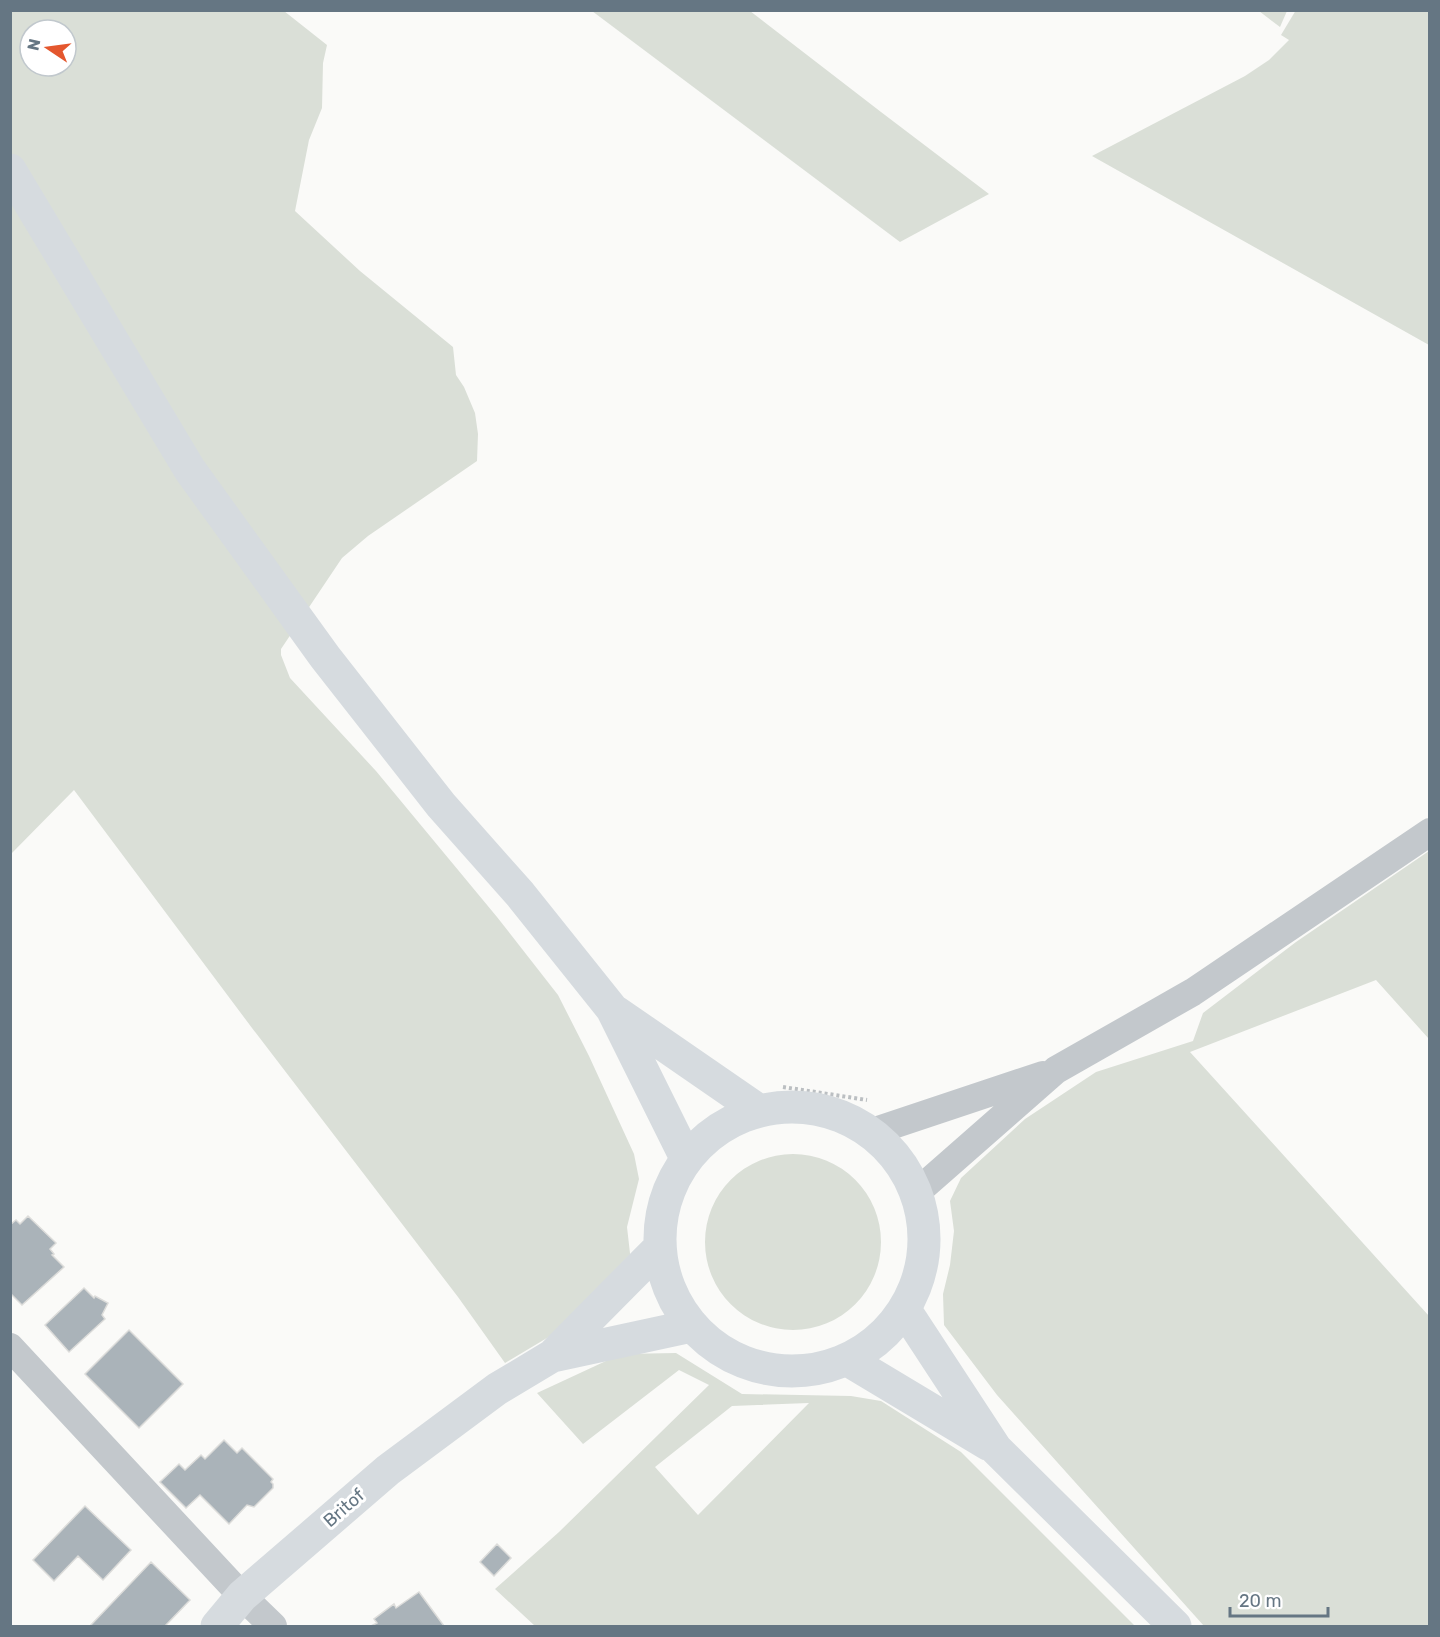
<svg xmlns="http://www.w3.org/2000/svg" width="1440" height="1637" font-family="Rubik,sans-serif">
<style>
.green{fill:#dadfd7;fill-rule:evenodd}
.building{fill:#aab3b9;stroke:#dcdcda;stroke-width:1.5}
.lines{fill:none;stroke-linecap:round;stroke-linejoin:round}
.path{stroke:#bbbfc2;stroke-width:4;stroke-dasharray:3 3;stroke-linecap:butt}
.street{stroke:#c3c8cc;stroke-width:28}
.secondary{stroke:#d6dbdf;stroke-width:33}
.labels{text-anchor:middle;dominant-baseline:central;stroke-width:6;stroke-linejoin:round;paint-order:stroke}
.street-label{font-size:18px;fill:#657683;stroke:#fff}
</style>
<rect width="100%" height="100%" fill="#fafaf8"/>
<path class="green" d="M1296 10 1429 11V345L1092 156 1245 76 1269 60 1289 40 1281 35Z
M11 11H284L327 45 323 63 322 108 309 140 295 211 360 271 453 347 456 375 464 387 475 413 478 434 477 461 368 536 342 558 281 649V655L290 678 376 771 497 917 558 995 589 1056 634 1154 639 1179 627 1227 631 1262 562 1329 505 1363 458 1297 252 1028 74 790 11 854ZM30 30H66V66H30Z
M592 11H750L881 112 989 194 900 242Z
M1259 11H1287L1280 27Z
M1429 851V1039L1376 980 1190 1052 1429 1316V1626H1204L997 1395 944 1325 943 1294 950 1265 954 1231 950 1201 961 1178 1025 1119 1096 1072 1193 1041 1203 1013 1296 942Z
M705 1242a88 88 0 1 1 176 0a88 88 0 1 1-176 0Z
M676 1353 742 1394 851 1396 881 1401 961 1452 1135 1626H535L495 1589 559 1532 709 1385 679 1370 583 1444 537 1393 621 1354ZM809 1403 698 1515 655 1467 732 1406Z"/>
<path class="building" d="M28 1216 56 1243 50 1249 54 1254 52 1255 64 1267 22 1305 10 1293V1225L16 1220 20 1224Z
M84 1288 94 1298 95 1296 108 1303 102 1315 105 1319 69 1352 45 1325Z
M129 1330 183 1384 139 1428 85 1374Z
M224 1440 237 1453 242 1448 273 1479 271 1482 273 1484V1488L254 1507 247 1505 229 1524 200 1495 186 1508 160 1482 179 1464 185 1470 201 1455 205 1459Z
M85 1506 131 1550 103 1580 78 1556 54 1581 33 1560Z
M497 1544 511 1558 494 1576 480 1562Z
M151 1562 190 1600 165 1626H90Z
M419 1592 444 1626H371L377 1623 374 1619 394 1604 396 1608Z"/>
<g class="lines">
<path class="path" d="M783 1087 867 1100
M655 1215 662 1181"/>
<path class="street" d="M872 1132 1043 1075
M917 1192 1056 1070 1193 992 1430 832
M10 1347 242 1596 273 1626"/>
<path class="secondary" d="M10 170 190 470 325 657 441 805 520 894 612 1009 686 1158
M616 1012 758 1110
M660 1239a132 132 0 1 1 264 0a132 132 0 1 1-264 0Z
M905 1310 996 1449 1175 1626
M552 1356 691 1326
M848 1360 988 1444
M217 1626 242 1596 388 1470 497 1389 552 1356 660 1247"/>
</g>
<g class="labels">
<g class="street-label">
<text transform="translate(344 1508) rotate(-41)">Britof</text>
</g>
</g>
<rect width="1440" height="1637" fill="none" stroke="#657683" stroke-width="24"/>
<g transform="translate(48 48) rotate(283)"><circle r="28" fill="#ffffff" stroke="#c1c8cd" stroke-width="1.5"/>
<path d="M0-4.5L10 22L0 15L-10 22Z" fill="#e4572e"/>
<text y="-9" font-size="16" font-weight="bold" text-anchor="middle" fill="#657683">N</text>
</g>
<path d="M1230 1607v9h98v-9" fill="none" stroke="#657683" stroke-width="3"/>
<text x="1239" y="1607" font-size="18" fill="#657683" stroke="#ffffff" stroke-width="4.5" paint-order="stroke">20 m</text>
</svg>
